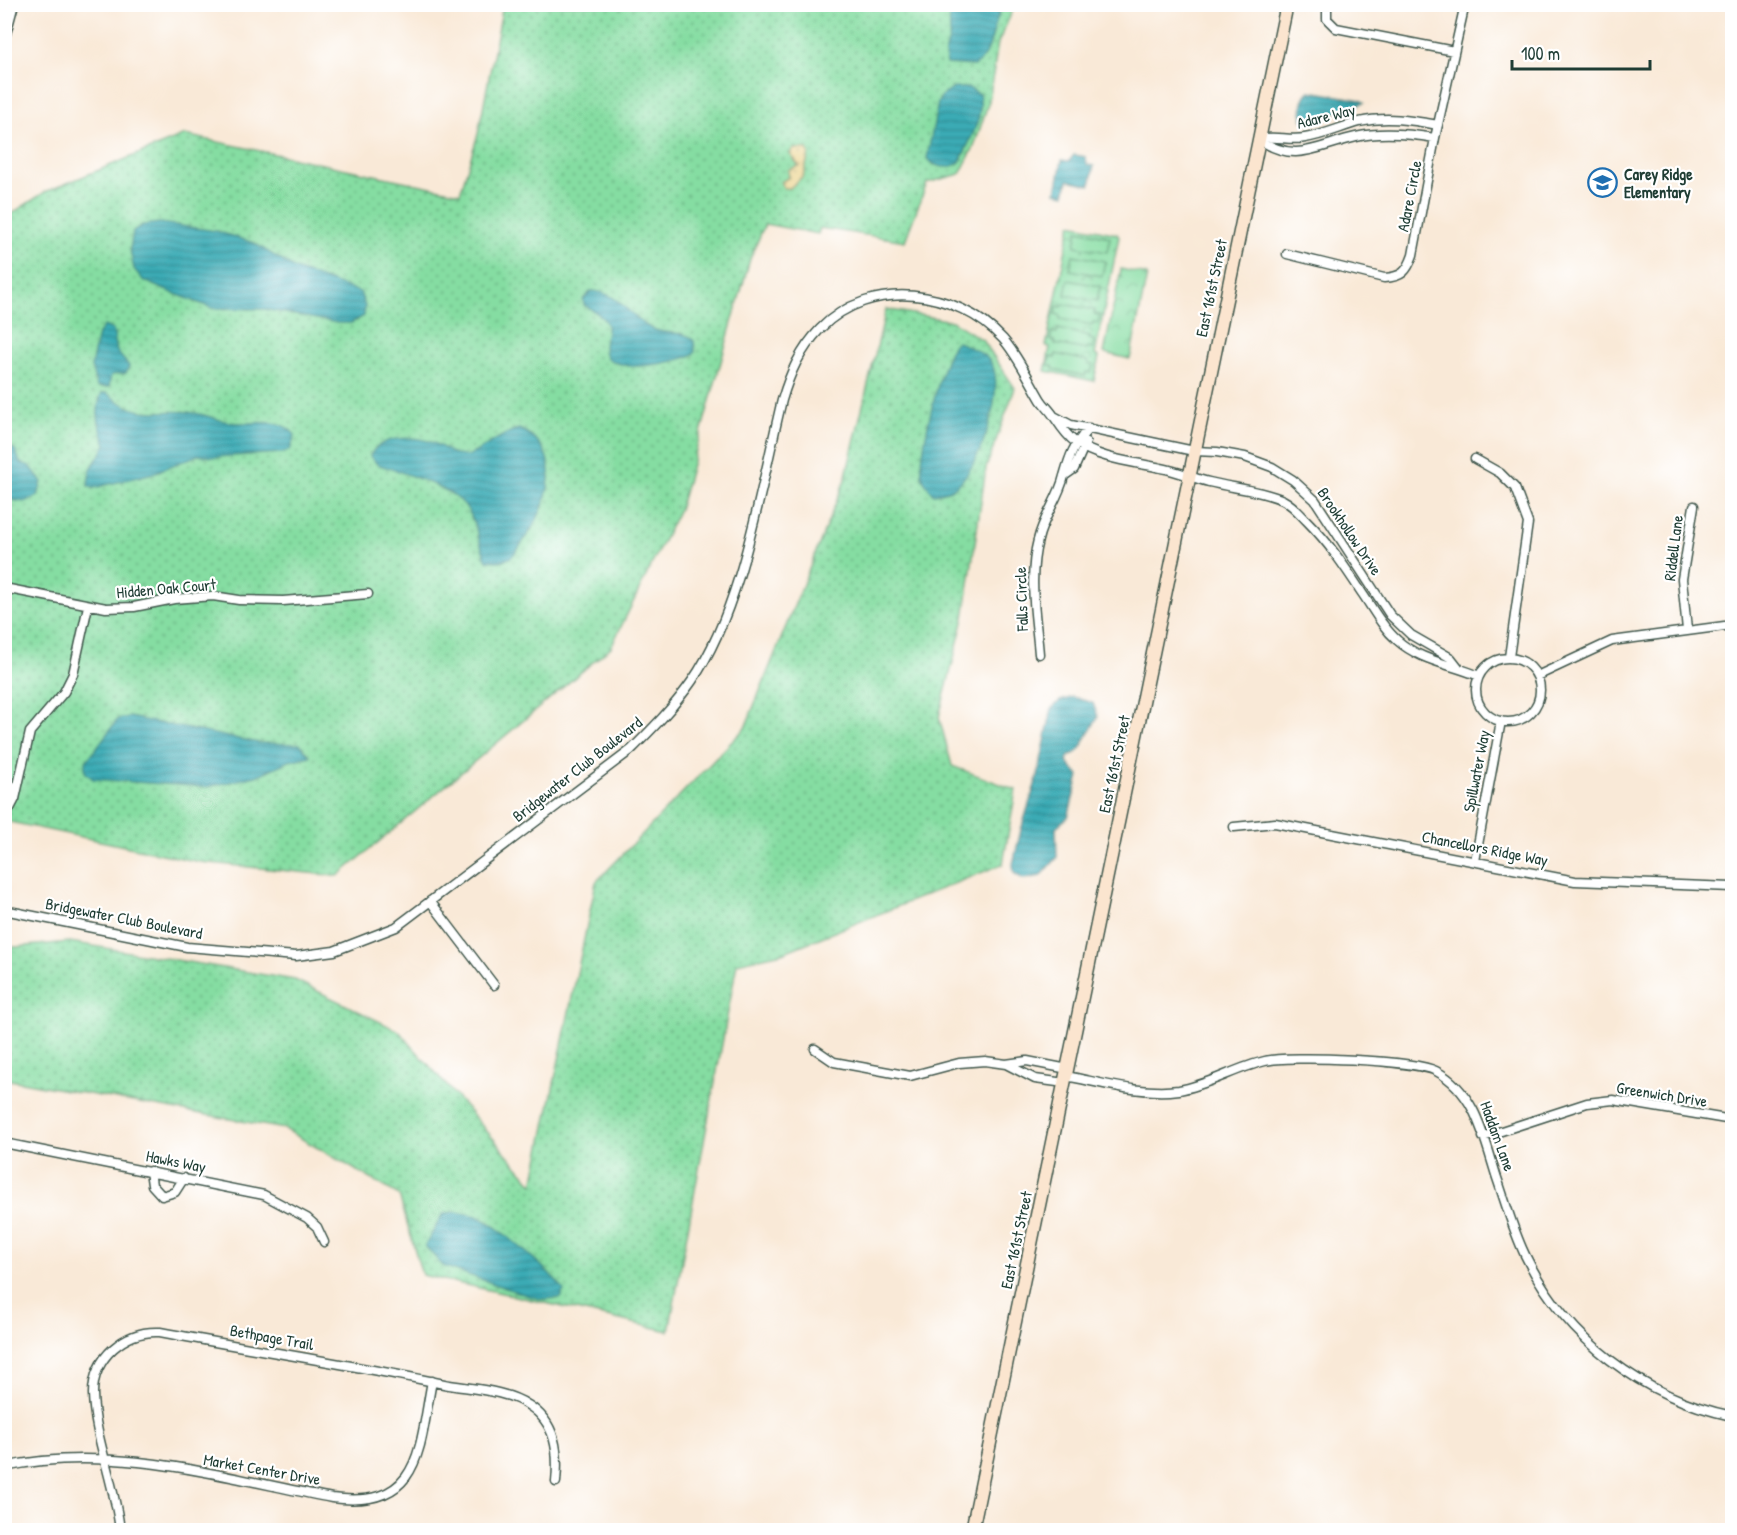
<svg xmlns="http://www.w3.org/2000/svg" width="1737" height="1535" font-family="'Patrick Hand',sans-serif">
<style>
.grass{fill:url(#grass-dots);stroke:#528d6b;stroke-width:1.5}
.sand{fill:url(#sand-dots);stroke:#868c69;stroke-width:1.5}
.park{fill:url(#park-crowns);stroke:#528d6b;stroke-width:1.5}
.pitch{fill:#85dda2;stroke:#528d6b;stroke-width:1.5}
.water{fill:url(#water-rules);stroke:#2c7474;stroke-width:1.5}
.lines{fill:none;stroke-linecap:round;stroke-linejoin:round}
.street-casing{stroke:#40574c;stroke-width:11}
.secondary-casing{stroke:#40574c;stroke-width:15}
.street{stroke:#fff;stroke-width:8}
.secondary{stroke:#fbe5cf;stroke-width:12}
.labels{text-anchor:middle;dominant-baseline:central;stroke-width:4.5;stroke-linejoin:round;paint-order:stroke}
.street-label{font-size:16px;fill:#1f3d34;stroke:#fff}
.poi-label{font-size:16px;font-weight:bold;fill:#1f3d34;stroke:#fff;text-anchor:start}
</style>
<defs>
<pattern id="grass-dots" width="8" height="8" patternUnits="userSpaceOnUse" patternTransform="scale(1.5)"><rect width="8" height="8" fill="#85dda2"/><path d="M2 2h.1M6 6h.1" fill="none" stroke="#6cb485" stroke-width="1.8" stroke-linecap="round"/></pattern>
<pattern id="sand-dots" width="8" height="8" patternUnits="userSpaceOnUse" patternTransform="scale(1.5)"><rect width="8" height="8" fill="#eeda9e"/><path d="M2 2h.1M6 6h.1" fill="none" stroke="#ccbc89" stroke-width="1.8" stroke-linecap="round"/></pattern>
<pattern id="park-crowns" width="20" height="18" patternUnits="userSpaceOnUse" patternTransform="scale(1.5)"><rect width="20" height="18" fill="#85dda2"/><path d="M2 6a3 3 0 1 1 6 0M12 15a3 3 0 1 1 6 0" fill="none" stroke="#6cb485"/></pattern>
<pattern id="water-rules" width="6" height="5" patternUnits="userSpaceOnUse" patternTransform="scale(1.5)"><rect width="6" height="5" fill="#3aabb5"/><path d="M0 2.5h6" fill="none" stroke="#308c94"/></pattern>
</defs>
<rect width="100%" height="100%" fill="#fff"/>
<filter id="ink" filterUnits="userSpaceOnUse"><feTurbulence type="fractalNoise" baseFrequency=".0167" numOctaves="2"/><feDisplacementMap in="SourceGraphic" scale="12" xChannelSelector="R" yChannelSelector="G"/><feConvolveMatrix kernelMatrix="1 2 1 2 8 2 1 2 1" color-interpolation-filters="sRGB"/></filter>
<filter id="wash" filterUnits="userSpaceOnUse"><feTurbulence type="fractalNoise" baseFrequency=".008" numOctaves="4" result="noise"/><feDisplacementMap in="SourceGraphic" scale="24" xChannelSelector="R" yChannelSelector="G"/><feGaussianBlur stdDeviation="1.35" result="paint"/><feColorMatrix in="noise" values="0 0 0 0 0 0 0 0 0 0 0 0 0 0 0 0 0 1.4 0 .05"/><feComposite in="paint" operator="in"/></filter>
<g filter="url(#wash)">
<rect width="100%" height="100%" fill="#f9e9d7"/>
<path class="grass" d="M503 5H1015L998 43 989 101 974 147 960 174 927 183 905 241 820 228 818 234 765 224 750 259 680 507 611 647 338 876 200 862 5 821V218L45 192 185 135 460 193 478 134Z
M886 309 952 321 983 340 1015 388 986 468 964 618 939 717 952 766 1016 790 1003 864 782 953 737 963 669 1331 422 1275 399 1195 285 1129 5 1079V948L70 942 295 980 399 1031 533 1184 596 882 745 728 845 480Z"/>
<path class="sand" d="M793 149H807L809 154 803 176 790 188H784L781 182 789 177 788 170 799 166 790 154Z"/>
<path class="park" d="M1071 224 1117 234 1119 237 1095 355 1099 357 1094 381 1045 371 1050 347 1046 346Z
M1121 269 1147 275 1130 359 1104 353Z"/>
<path class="pitch" d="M1078 230 1110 237 1107 252 1075 246Z
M1073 255 1105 261 1102 276 1070 270Z
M1068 280 1100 286 1097 301 1065 295Z
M1063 304 1095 310 1094 314 1100 315 1098 323 1093 322 1092 325 1060 319V315L1055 314 1057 306 1062 307Z
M1058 329 1090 336 1089 339 1094 340 1093 348 1088 347 1087 350 1055 344V341L1050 340 1052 332 1057 333Z
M1056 354 1088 361V364L1093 365 1091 373 1086 372 1085 376 1053 369V366L1048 365 1050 357 1055 358Z"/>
<path class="water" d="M949 5H1003C991 24 995 52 974 66L947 64 945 54 950 35Z
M954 88H969L979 94C985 116 968 143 960 162 949 170 935 168 927 158L938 103 942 95Z
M1310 91 1361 100 1364 103 1306 122 1302 120C1301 111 1302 96 1310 91Z
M1074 155 1086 157 1087 165 1094 166 1090 185 1068 180 1065 194 1056 192 1062 160 1069 161Z
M160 223 216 231 254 243 295 269 360 292 365 306 364 316 351 323H338L264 309 212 308 160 288 143 280 134 269 130 250 133 231 143 225Z
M591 291C617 291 629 316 650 328 664 336 684 329 694 341L695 352C688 361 643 367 630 366 622 365 614 362 607 359 595 333 627 328 584 305L583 300Z
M104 326 113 330 117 352 129 366 126 373 111 375 109 387H97L91 367 98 334Z
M957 341C969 348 987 352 993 367 1004 395 978 474 952 489 947 492 940 493 934 494 928 488 924 483 922 475 919 453 942 354 957 341Z
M102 393H107C144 423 156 407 194 413 206 414 218 421 230 422 252 426 279 415 295 435L290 450 282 453 214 457 198 455 153 473 94 488 88 486C89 463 98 462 106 444 99 426 94 412 102 393Z
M519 429C568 450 548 508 524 540 520 546 515 555 509 558 501 562 495 561 487 560 478 543 477 522 466 507 453 487 400 472 377 464L370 456C380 435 416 435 436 444 447 449 454 457 466 456 476 455 500 433 519 429Z
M5 443 16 451 20 463 30 466 42 482 38 496 25 502 5 499Z
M1073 697 1093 703 1098 717 1078 752 1068 757 1067 762 1079 776 1068 817 1056 827 1057 858 1041 876 1023 879 1014 873 1013 864 1021 830 1038 775 1052 708 1060 701Z
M129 717 259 743 300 744 310 756 289 761 256 776 207 787 93 779 85 772V763L118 719Z
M454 1212C462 1213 470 1214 477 1216 496 1224 552 1273 564 1290L560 1298 541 1299 526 1295 443 1266 425 1246 443 1214Z"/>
</g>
<g filter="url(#ink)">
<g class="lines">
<defs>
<path id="street" d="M1327 4V19L1336 28 1454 51
M4 41 14 4
M1259 139C1275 135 1289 141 1305 138 1324 135 1341 127 1359 122 1386 116 1411 120 1438 125
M1259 139C1295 165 1319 145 1356 137 1382 131 1410 134 1435 138
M1287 254 1384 278C1402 277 1407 272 1413 255L1435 138 1465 4
M1054 416 1071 425 1194 451 1217 452 1245 457 1272 467 1293 480 1315 500 1390 615 1411 635 1451 658 1458 667
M1475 459 1500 473 1515 488 1528 523 1509 657
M1064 476 1074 469 1086 442
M4 588 106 608 134 607 174 599 213 596 239 600 283 601 368 594
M1687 630 1682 579 1694 506
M1039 654C1036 616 1028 578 1038 540 1043 517 1059 498 1064 476 1070 455 1073 446 1089 428
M1476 690a32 32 0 1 1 64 0a32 32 0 1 1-64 0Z
M1537 676 1612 641 1732 625
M4 802 17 785
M4 820 15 799 30 732 64 692 73 674 88 606
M1234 827 1275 823 1575 881 1732 887
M1475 861 1501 721
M430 901 494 985
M4 910 187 947 296 956 334 951 396 927 631 750C653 728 674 707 692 681 742 609 761 486 782 400 790 373 800 350 820 329 870 277 957 289 1003 339 1018 356 1029 380 1041 400 1045 406 1051 411 1055 418 1061 427 1066 435 1075 442 1098 459 1134 462 1161 468 1178 471 1193 478 1209 482 1233 488 1260 490 1283 500 1293 505 1300 514 1307 521 1329 543 1345 567 1362 593 1373 609 1382 627 1397 640 1420 661 1451 664 1479 676
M815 1049 834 1062 910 1076 959 1063 985 1061 1006 1064 1035 1079 1065 1083
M1006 1064 1027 1061 1068 1069
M1066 1076C1103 1083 1142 1095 1179 1090 1209 1085 1235 1068 1265 1061 1289 1055 1415 1060 1436 1071 1476 1092 1484 1138 1497 1178 1506 1204 1513 1230 1525 1255 1566 1339 1642 1397 1732 1416
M1483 1137 1587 1103 1613 1100 1732 1120
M4 1143 264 1195 307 1218 317 1227 324 1242
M150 1171 152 1185 162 1196 175 1192 184 1178
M4 1467C112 1443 227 1478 332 1498 422 1510 419 1448 432 1381
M120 1530C115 1485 94 1436 93 1394 93 1357 125 1330 160 1332 255 1350 350 1364 444 1384 470 1389 506 1390 528 1405 556 1422 559 1452 556 1482"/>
<path id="secondary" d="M972 1530 1287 4"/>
</defs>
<use href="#street" class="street-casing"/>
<use href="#secondary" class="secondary-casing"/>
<use href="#street" class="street"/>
<use href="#secondary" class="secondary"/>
</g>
</g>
<defs>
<symbol id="school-ring" viewBox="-11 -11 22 22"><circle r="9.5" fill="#fff" stroke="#1f6fb2" stroke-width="1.5"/><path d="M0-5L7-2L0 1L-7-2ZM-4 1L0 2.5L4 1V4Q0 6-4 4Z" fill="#1f6fb2"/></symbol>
</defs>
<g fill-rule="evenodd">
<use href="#school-ring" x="1586" y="166" width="33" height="33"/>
</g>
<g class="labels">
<g class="street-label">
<text transform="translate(1326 116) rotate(-14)">Adare Way</text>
<text transform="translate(1409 196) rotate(-79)">Adare Circle</text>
<text transform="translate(1211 288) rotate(-78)">East 161st Street</text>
<text transform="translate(1350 531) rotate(56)">Brookhollow Drive</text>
<text transform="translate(1673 548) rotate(-83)">Riddell Lane</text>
<text transform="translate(166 588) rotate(-5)">Hidden Oak Court</text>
<text transform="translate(1021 599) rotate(-92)">Falls Circle</text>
<text transform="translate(1114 764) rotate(-78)">East 161st Street</text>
<text transform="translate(577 769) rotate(-38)">Bridgewater Club Boulevard</text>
<text transform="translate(1476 771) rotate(-79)">Spillwater Way</text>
<text transform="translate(1485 848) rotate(11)">Chancellors Ridge Way</text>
<text transform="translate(124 918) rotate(11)">Bridgewater Club Boulevard</text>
<text transform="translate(1662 1094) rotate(9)">Greenwich Drive</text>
<text transform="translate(1498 1136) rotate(70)">Haddam Lane</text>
<text transform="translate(176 1161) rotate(11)">Hawks Way</text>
<text transform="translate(1016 1240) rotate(-78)">East 161st Street</text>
<text transform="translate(272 1337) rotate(10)">Bethpage Trail</text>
<text transform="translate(262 1469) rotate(10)">Market Center Drive</text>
</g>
<g class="poi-label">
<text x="1624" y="174">Carey Ridge<tspan x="1624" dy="18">Elementary</tspan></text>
</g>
</g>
<rect width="1737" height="1535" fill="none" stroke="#fff" stroke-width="24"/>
<path d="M1512 60v9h138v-9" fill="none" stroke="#1f3d34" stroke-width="3"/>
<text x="1521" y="60" font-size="18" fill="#1f3d34" stroke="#ffffff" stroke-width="4.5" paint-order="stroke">100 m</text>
</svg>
